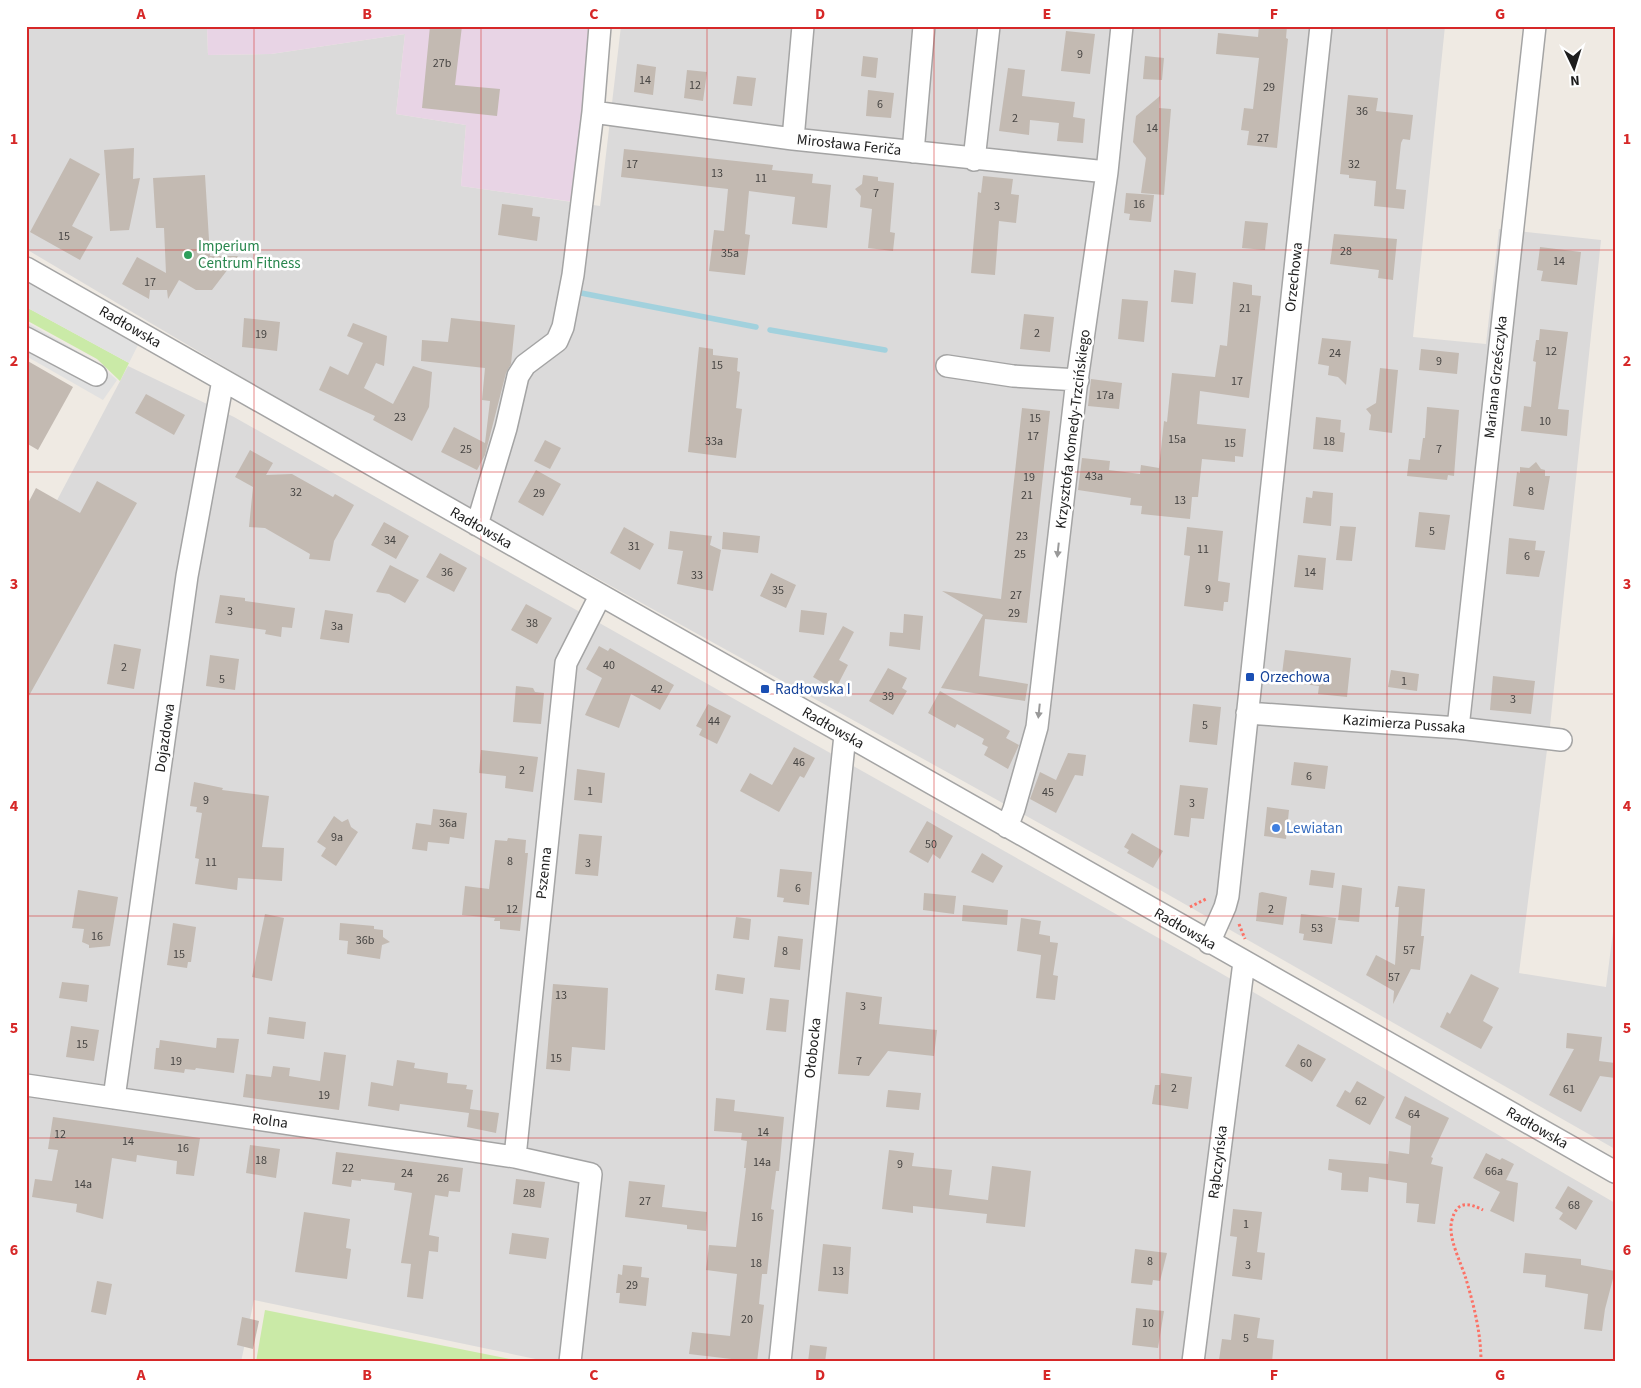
<svg xmlns="http://www.w3.org/2000/svg" width="1641" height="1388" font-family="'Source Sans 3',sans-serif">
<style>
.residential{fill:#dbdada}
.industrial{fill:#e8d4e5}
.grass{fill:#caeaa7}
.parking{fill:#e1e1e1}
.lines{fill:none;stroke-linecap:round;stroke-linejoin:round}
.stream{stroke:#a2d1dd;stroke-width:5.5}
.building{fill:#c3bab2}
.minor-casing{stroke:#a4a4a4;stroke-width:24}
.path{stroke:#fc7266;stroke-width:3;stroke-dasharray:2.5 2.5;stroke-linecap:butt}
.minor{stroke:#fff;stroke-width:21}
.oneway{fill:#999}
.grid{fill:none;stroke:#d62828;stroke-width:1;stroke-opacity:0.55}
.leisure-dot{fill:#2e9e5b;stroke:#fff;stroke-width:2}
.transit-dot{fill:#1a4fb4;stroke:#fff;stroke-width:2}
.shop-dot{fill:#3f7fe0;stroke:#fff;stroke-width:2}
.labels{text-anchor:middle;dominant-baseline:central;stroke-width:5;stroke-linejoin:round;paint-order:stroke}
.number-label{font-size:12px;fill:#464442}
.street-label{font-size:15px;fill:#1d1d1d;stroke:#fff}
.leisure-label{font-size:15px;fill:#27864d;stroke:#fff;text-anchor:start}
.transit-label{font-size:15px;fill:#164399;stroke:#fff;text-anchor:start}
.shop-label{font-size:15px;fill:#366cbe;stroke:#fff;text-anchor:start}
.neatline{fill:none;stroke:#d62828;stroke-width:2}
.grid-label{font-size:16px;text-anchor:middle;font-weight:bold;fill:#d62828}
</style>
<rect width="100%" height="100%" fill="#efeae3"/>
<path class="residential" d="M26 26H207L208 55 271 54 405 34 396 114 466 125 461 186 600 206 621 26H1445L1413 337 1486 344 1499 229 1601 240 1550 726 1519 973 1606 987 1615 916V1149L1160 890 358 446 26 249Z
M128 366 234 417 1217 971 1615 1203V1362H550L254 1300 241 1362H26V559Z"/>
<path class="industrial" d="M207 26H588L585 86 574 202 461 186 466 125 396 114 405 34 271 54 208 55Z"/>
<path class="grass" d="M26 307 129 363 120 381 97 359 26 320Z
M265 1310 525 1362H256Z"/>
<path class="parking" d="M26 279 139 343 129 363 26 307Z
M26 322 95 361 117 380 103 400 26 356Z"/>
<g class="lines">
<path class="stream" d="M581 293 756 327
M770 330 885 350"/>
</g>
<path class="building" d="M430 26H462L455 85 500 89 497 116 422 108Z
M1259 26H1287L1286 38 1288 39 1277 148 1247 145 1249 131 1241 130 1244 108 1253 109 1259 58 1216 54 1218 33 1258 37Z
M1066 31 1095 34 1090 74 1061 71Z
M863 56 878 58 876 78 861 76Z
M1145 56 1164 58 1162 80 1143 79Z
M637 64 656 67 653 95 634 92Z
M1008 68 1025 70 1022 96 1075 102 1073 117 1085 119 1083 143 1057 141 1059 123 1030 120 1029 135 999 131Z
M687 70 707 72 703 101 684 98Z
M737 76 756 78 752 106 733 104Z
M868 90 894 93 891 118 866 116Z
M1348 95 1378 98 1376 111 1413 115 1410 140 1403 139 1401 143 1396 189 1406 190 1404 209 1374 206 1376 181 1349 178V175L1340 174Z
M1160 96 1159 108 1171 109 1164 195 1141 193 1146 158 1133 142 1136 116Z
M134 148 133 179 140 178 129 230 110 231 104 150Z
M624 149 773 165 772 170 813 174 812 183 831 185 827 228 792 224 795 197 749 191 745 234 750 235 745 275 709 271 714 230 724 231 728 189 621 177Z
M70 158 100 174 72 226 93 237 80 260 30 232Z
M205 175 210 256H238L212 290H196L179 280 168 299 167 290H150L149 299 122 284 137 257 166 273 164 228H156L153 178Z
M863 175 878 177V181L894 183 890 232 895 233 893 251 868 248 872 209 860 207 861 196 855 189 862 184Z
M983 176 1013 179 1011 194 1019 195 1016 223 999 221 995 275 971 273 978 192 981 193Z
M1126 193 1154 195 1151 222 1129 220 1130 214 1124 213Z
M502 204 533 208 532 216 540 217 537 241 498 235Z
M1245 221 1268 223 1265 250 1242 248Z
M1334 234 1397 239 1393 280 1378 278 1379 270 1330 264Z
M1540 247 1581 252 1577 285 1541 281 1543 271 1537 270Z
M1174 270 1196 273 1193 304 1171 302Z
M1233 282 1252 285V295L1261 296 1249 398 1200 391 1197 424 1246 429 1243 457 1235 456V462L1202 459 1198 497H1192L1190 519 1141 514 1142 506 1130 505 1131 498 1078 490 1082 458 1110 461 1109 470 1140 474 1141 465 1159 468 1164 421 1167 422 1172 373 1215 377 1220 345 1227 346Z
M1122 299 1148 301 1144 342 1118 339Z
M1024 314 1054 317 1050 352 1020 349Z
M244 318 280 322 277 351 242 347Z
M451 318 515 325 511 364 506 373 485 455 477 470 441 452 454 427 485 443 490 401 482 400 485 368 421 361 422 340 448 342Z
M353 323 387 336 384 366 376 363 364 388 393 404 413 366 432 372 429 407 412 441 373 420 375 416 319 390 330 366 348 375 363 343 347 336Z
M1540 329 1568 332 1558 409 1569 410 1567 436 1521 431 1524 406 1531 407 1536 362 1533 361 1536 340H1539Z
M1322 338 1351 341 1346 385 1338 377 1328 375 1329 366 1318 364Z
M699 347 713 349V355L738 358 737 371 740 372 736 408 742 409 736 458 688 452Z
M1421 349 1459 353 1457 374 1419 370Z
M26 360 73 387 38 450 26 443Z
M1380 368 1398 370 1392 433 1369 430 1371 415 1366 409 1376 403Z
M1091 379 1122 383 1119 409 1088 406Z
M146 394 185 415 174 435 135 413Z
M1427 407 1459 410 1454 476 1448 475 1447 480 1407 476 1409 459 1420 460 1423 438H1425Z
M1022 408 1050 411 1027 623 985 619 979 676 1028 684 1025 701 941 688 983 615 942 591 1001 599Z
M1316 417 1341 420 1340 432 1345 433 1343 452 1313 449Z
M545 440 561 448 550 469 534 461Z
M250 450 273 463 266 475 292 474 333 497 335 494 354 505 334 541 330 561 309 559 310 554 265 528 249 527 253 487 235 477Z
M1536 462 1541 469 1545 470V476H1550L1544 510 1513 506 1517 472 1520 473V467L1529 468Z
M536 470 561 484 543 516 518 502Z
M97 481 137 503 26 701V507L36 488 80 513Z
M1313 491 1333 493 1331 526 1303 523 1306 497 1312 498Z
M1419 512 1450 515 1445 550 1415 547Z
M384 522 409 536 396 559 371 545Z
M1340 526 1356 527 1352 561 1336 560Z
M624 527 654 544 640 570 610 553Z
M1187 527 1223 531 1218 581 1230 583 1228 602H1224L1223 611 1184 606 1190 556 1184 555Z
M670 531 712 536 710 545 721 550 713 591 677 584 683 551 668 549Z
M723 532 760 536 758 553 722 549Z
M1509 538 1536 541 1535 550 1545 551 1539 577 1506 574Z
M440 553 467 568 454 592 426 577Z
M1298 555 1326 558 1323 590 1294 587Z
M390 565 419 580 405 603 389 594 376 592Z
M771 573 796 585 786 608 760 596Z
M220 595 245 598V601L295 608 292 628 282 627 281 637 265 634 266 630 215 623Z
M526 604 552 618 537 644 511 630Z
M325 610 353 614 349 643 320 639Z
M801 610 827 613 824 635 799 632Z
M904 614 923 616 920 650 889 646 890 632 903 633Z
M843 626 854 632 839 660 848 665 835 690 813 677Z
M114 644 141 649 134 689 107 684Z
M599 646 608 651 610 648 674 685 660 710 631 694 619 728 585 715 602 678 586 669Z
M1285 650 1351 658 1347 697 1318 694 1319 686 1288 682V675L1282 674Z
M210 655 239 659 235 690 206 686Z
M888 668 907 678 902 688 907 691 893 715 869 701Z
M1391 670 1419 674 1417 691 1388 687Z
M1493 676 1535 681 1531 714 1490 710Z
M516 686 533 688 535 692 544 693 541 724 513 722Z
M940 691 1010 731 1006 738 1019 745 1008 769 984 755 988 747 982 744 984 739 957 724 955 728 928 713Z
M708 704 731 716 717 744 699 735 702 729 696 726Z
M1193 704 1221 707 1217 745 1189 742Z
M794 747 815 758 804 778 800 776 779 812 740 791 750 773 772 785Z
M481 750 538 757 533 792 505 788 506 776 479 773Z
M1068 753 1086 755 1083 776 1075 775 1056 813 1030 799 1040 772 1056 780Z
M1294 762 1328 766 1325 789 1291 785Z
M577 769 605 773 602 803 574 800Z
M194 782 223 788 222 790 269 796 262 847 284 848 282 881 238 878 237 890 195 884 199 859 195 858 202 813 196 812 197 807 190 806Z
M1180 785 1208 788 1204 819 1191 818 1189 837 1174 835Z
M1267 807 1289 810 1286 839 1264 836Z
M433 809 467 813 464 839 450 837 449 844 428 842 427 851 412 849 416 823 431 825Z
M334 816 342 822 348 819 351 827 358 832 336 866 321 856 326 848 317 842Z
M927 821 953 836 940 859 933 854 928 863 909 852Z
M1132 833 1163 851 1153 868 1127 853 1129 850 1124 847Z
M579 834 602 836 598 876 575 874Z
M508 838 526 840 525 853H528L520 931 500 929V921H494L495 918 462 915 465 886 489 889 495 840 507 841Z
M982 853 1003 866 993 883 971 872Z
M780 869 812 872 809 905 783 902 784 898 777 897Z
M1311 870 1335 873 1333 888 1309 885Z
M1342 885 1362 888 1359 922 1338 920Z
M1398 886 1425 889 1421 936H1424L1420 970 1411 969 1393 1004 1394 991 1366 975 1376 955 1395 965 1399 907H1395Z
M78 890 118 897 110 946 89 948V945L82 942 84 929 72 928Z
M1262 892 1287 897 1283 925 1256 921 1259 893Z
M924 893 956 896 954 914 923 910Z
M963 905 1008 910 1007 925 962 921Z
M265 914 284 918 272 981 252 977Z
M1301 914 1336 918 1332 944 1303 940 1304 934 1299 933Z
M736 917 751 919 749 940 733 938Z
M1021 918 1041 921 1039 934 1050 936V942L1058 943 1053 975 1058 976 1055 1000 1036 998 1041 955 1017 951Z
M173 923 196 927 191 962H188L187 968 167 965Z
M340 923 374 926V929L383 930V937L390 942 382 945 380 959 347 954 348 941 339 940Z
M778 936 803 939 800 970 774 967Z
M717 974 745 978 743 994 715 990Z
M1471 974 1499 988 1483 1021 1493 1027 1481 1049 1440 1027 1447 1012 1450 1014Z
M62 982 89 985 87 1002 59 998Z
M553 984 608 988 605 1050 572 1047 570 1071 546 1069Z
M846 992 882 997 879 1024 937 1030 934 1056 888 1051 869 1076 838 1074Z
M770 998 789 1000 786 1032 766 1030Z
M269 1017 306 1022 304 1039 267 1034Z
M71 1026 99 1030 94 1061 66 1057Z
M1567 1033 1602 1037 1599 1061 1615 1063V1078L1600 1076 1581 1112 1549 1095 1574 1049 1566 1048Z
M217 1038 239 1039 234 1073 196 1068 195 1070 185 1069 184 1073 154 1069 156 1048H159L160 1040 216 1048Z
M1298 1044 1326 1059 1312 1082 1285 1066Z
M324 1052 346 1055 339 1110 243 1097 246 1074 271 1077 273 1066 290 1068 289 1076 320 1081Z
M397 1060 415 1063 414 1068 448 1073 447 1083 467 1085 466 1089 473 1090 470 1109 499 1113 496 1133 467 1127 469 1113 400 1104 399 1111 368 1106 371 1082 393 1086Z
M1161 1073 1192 1077 1188 1109 1152 1104 1155 1085H1160Z
M1357 1081 1385 1097 1370 1125 1336 1106 1345 1090 1350 1093Z
M888 1090 921 1093 919 1110 886 1107Z
M1405 1096 1449 1118 1431 1157 1433 1158 1431 1164 1443 1167 1435 1224 1417 1222 1419 1204 1406 1203 1407 1183 1369 1177 1368 1192 1341 1190 1342 1173 1328 1170 1329 1159 1388 1164 1389 1151 1409 1154 1411 1126 1395 1118Z
M716 1098 735 1100 734 1111 784 1117 779 1171H776L771 1209 774 1210 767 1274H762L759 1304 764 1305 757 1362 689 1354 692 1332 730 1336 737 1274 706 1270 709 1245 736 1247 746 1168H744L747 1141 741 1140 742 1133 714 1131Z
M53 1117 200 1138 194 1176 176 1174 177 1161 137 1155 136 1162 112 1158 103 1219 76 1212 77 1204 32 1197 35 1179 52 1181 58 1150 48 1149Z
M250 1145 280 1149 276 1178 246 1173Z
M889 1150 914 1153 912 1166 952 1170 949 1195 988 1200 992 1166 1031 1171 1025 1227 986 1223 987 1214 913 1206V1213L882 1209Z
M336 1152 463 1168 460 1192 449 1191 448 1197 435 1195 429 1235 439 1237 438 1252 429 1251 423 1299 407 1297 411 1264 401 1263 412 1193 394 1190 395 1183 361 1179V1181L352 1180 351 1187 332 1184Z
M1486 1153 1500 1160 1502 1158 1514 1164 1506 1180 1518 1183 1514 1222 1490 1211 1500 1192 1473 1178Z
M516 1179 545 1182 541 1208 513 1204Z
M629 1181 665 1185 662 1207 707 1212 706 1231 687 1229V1225L625 1217Z
M1568 1186 1593 1201 1576 1230 1559 1219 1563 1213 1555 1208Z
M1233 1209 1262 1212 1257 1252 1265 1253 1262 1280 1232 1276 1237 1237 1230 1236Z
M304 1212 350 1219 346 1248 351 1249 347 1279 295 1272Z
M512 1233 549 1238 546 1259 509 1254Z
M823 1244 851 1247 848 1294 818 1291Z
M1135 1249 1167 1253 1160 1281 1153 1280 1152 1285 1131 1283Z
M1525 1253 1581 1259V1265L1615 1271 1605 1309 1602 1331 1584 1329 1588 1294 1545 1287 1546 1275 1523 1273Z
M623 1265 642 1267 641 1277 649 1278 646 1306 619 1303 620 1293H616L618 1274 622 1275Z
M97 1281 112 1284 106 1315 91 1312Z
M1136 1308 1164 1311 1158 1348 1132 1345Z
M1234 1314 1260 1318 1257 1338 1274 1340 1272 1362 1219 1360 1222 1339 1231 1340Z
M242 1317 259 1321 253 1349 237 1345Z
M810 1345 827 1347 825 1362H808Z"/>
<g class="lines">
<defs>
<path id="minor" d="M593 112 793 139 1107 172
M793 139 803 26
M913 152 924 26
M974 160 989 26
M26 268 1615 1172
M26 338 96 375
M947 366 1013 376 1078 380
M477 525 506 428 518 376 525 365 557 341 563 327 573 275 593 112 600 26
M1247 713 1458 728 1561 740
M1458 728 1535 26
M1007 827 1014 809 1037 727 1076 388 1107 172 1122 26
M1209 943 1225 907 1228 896 1321 26
M26 1085 515 1157 591 1174 570 1362
M114 1098 187 576 223 380
M515 1157 566 663 600 596
M780 1362 845 735
M1193 1362 1244 962"/>
</defs>
<use href="#minor" class="minor-casing"/>
<path class="path" d="M1190 907 1206 899
M1239 924 1245 939
M1481 1362C1481 1333 1474 1306 1466 1279 1461 1262 1447 1237 1452 1220 1457 1200 1469 1203 1483 1210"/>
<use href="#minor" class="minor"/>
</g>
<defs><path id="oneway-solid" d="M-6-.8H1V-3.2L6.5 0L1 3.2V.8H-6Z" transform="scale(1.25)"/></defs>
<g class="oneway">
<use href="#oneway-solid" transform="translate(1058 550) rotate(96)"/>
<use href="#oneway-solid" transform="translate(1039 711) rotate(96)"/>
</g>
<path class="grid" d="M254 26V1362M481 26V1362M707 26V1362M934 26V1362M1160 26V1362M1387 26V1362M26 250H1615M26 472H1615M26 694H1615M26 916H1615M26 1138H1615"/>
<circle class="leisure-dot" cx="188" cy="255" r="5"/>
<g class="transit-dot">
<rect x="1245" y="672" width="10" height="10" rx="2.5"/>
<rect x="760" y="684" width="10" height="10" rx="2.5"/>
</g>
<circle class="shop-dot" cx="1276" cy="828" r="5"/>
<g class="labels">
<g class="number-label">
<text x="1080" y="54">9</text>
<text x="442" y="63">27b</text>
<text x="645" y="80">14</text>
<text x="695" y="85">12</text>
<text x="1269" y="87">29</text>
<text x="880" y="104">6</text>
<text x="1362" y="111">36</text>
<text x="1015" y="118">2</text>
<text x="1152" y="128">14</text>
<text x="1263" y="138">27</text>
<text x="632" y="164">17</text>
<text x="1354" y="164">32</text>
<text x="717" y="173">13</text>
<text x="761" y="178">11</text>
<text x="876" y="193">7</text>
<text x="1139" y="204">16</text>
<text x="997" y="206">3</text>
<text x="64" y="236">15</text>
<text x="1346" y="251">28</text>
<text x="730" y="253">35a</text>
<text x="1559" y="261">14</text>
<text x="150" y="282">17</text>
<text x="1245" y="308">21</text>
<text x="1037" y="333">2</text>
<text x="261" y="334">19</text>
<text x="1551" y="351">12</text>
<text x="1335" y="353">24</text>
<text x="1439" y="361">9</text>
<text x="717" y="365">15</text>
<text x="1237" y="381">17</text>
<text x="1105" y="395">17a</text>
<text x="400" y="417">23</text>
<text x="1035" y="418">15</text>
<text x="1545" y="421">10</text>
<text x="1033" y="436">17</text>
<text x="1177" y="439">15a</text>
<text x="714" y="441">33a</text>
<text x="1329" y="441">18</text>
<text x="1230" y="443">15</text>
<text x="466" y="449">25</text>
<text x="1439" y="449">7</text>
<text x="1094" y="476">43a</text>
<text x="1029" y="477">19</text>
<text x="1531" y="491">8</text>
<text x="296" y="492">32</text>
<text x="539" y="493">29</text>
<text x="1027" y="495">21</text>
<text x="1180" y="500">13</text>
<text x="1432" y="531">5</text>
<text x="1022" y="536">23</text>
<text x="390" y="540">34</text>
<text x="634" y="546">31</text>
<text x="1203" y="549">11</text>
<text x="1020" y="554">25</text>
<text x="1527" y="556">6</text>
<text x="447" y="572">36</text>
<text x="1310" y="572">14</text>
<text x="697" y="575">33</text>
<text x="1208" y="589">9</text>
<text x="778" y="590">35</text>
<text x="1016" y="595">27</text>
<text x="230" y="611">3</text>
<text x="1014" y="613">29</text>
<text x="532" y="623">38</text>
<text x="337" y="626">3a</text>
<text x="609" y="665">40</text>
<text x="124" y="667">2</text>
<text x="222" y="679">5</text>
<text x="1404" y="681">1</text>
<text x="657" y="689">42</text>
<text x="888" y="696">39</text>
<text x="1513" y="699">3</text>
<text x="714" y="721">44</text>
<text x="1205" y="725">5</text>
<text x="799" y="762">46</text>
<text x="522" y="770">2</text>
<text x="1309" y="776">6</text>
<text x="590" y="791">1</text>
<text x="1048" y="792">45</text>
<text x="206" y="800">9</text>
<text x="1192" y="803">3</text>
<text x="448" y="823">36a</text>
<text x="337" y="837">9a</text>
<text x="931" y="844">50</text>
<text x="510" y="861">8</text>
<text x="211" y="862">11</text>
<text x="588" y="863">3</text>
<text x="798" y="888">6</text>
<text x="512" y="909">12</text>
<text x="1271" y="909">2</text>
<text x="1317" y="928">53</text>
<text x="97" y="936">16</text>
<text x="365" y="940">36b</text>
<text x="1409" y="950">57</text>
<text x="785" y="951">8</text>
<text x="179" y="954">15</text>
<text x="1394" y="977">57</text>
<text x="561" y="995">13</text>
<text x="863" y="1006">3</text>
<text x="82" y="1044">15</text>
<text x="556" y="1058">15</text>
<text x="176" y="1061">19</text>
<text x="859" y="1061">7</text>
<text x="1306" y="1063">60</text>
<text x="1174" y="1088">2</text>
<text x="1569" y="1089">61</text>
<text x="324" y="1095">19</text>
<text x="1361" y="1101">62</text>
<text x="1414" y="1114">64</text>
<text x="763" y="1132">14</text>
<text x="60" y="1134">12</text>
<text x="128" y="1141">14</text>
<text x="183" y="1148">16</text>
<text x="261" y="1160">18</text>
<text x="762" y="1162">14a</text>
<text x="900" y="1164">9</text>
<text x="348" y="1168">22</text>
<text x="1494" y="1171">66a</text>
<text x="407" y="1173">24</text>
<text x="443" y="1178">26</text>
<text x="83" y="1184">14a</text>
<text x="529" y="1193">28</text>
<text x="645" y="1201">27</text>
<text x="1574" y="1205">68</text>
<text x="757" y="1217">16</text>
<text x="1246" y="1224">1</text>
<text x="1150" y="1261">8</text>
<text x="756" y="1263">18</text>
<text x="1248" y="1265">3</text>
<text x="838" y="1271">13</text>
<text x="632" y="1285">29</text>
<text x="747" y="1319">20</text>
<text x="1148" y="1323">10</text>
<text x="1246" y="1338">5</text>
</g>
<g class="street-label">
<text transform="translate(849 145) rotate(6)">Mirosława Feriča</text>
<text transform="translate(1294 277) rotate(-84)">Orzechowa</text>
<text transform="translate(130 327) rotate(30)">Radłowska</text>
<text transform="translate(1496 377) rotate(-84)">Mariana Grześczyka</text>
<text transform="translate(1073 429) rotate(-83)">Krzysztofa Komedy-Trzcińskiego</text>
<text transform="translate(481 528) rotate(30)">Radłowska</text>
<text transform="translate(1404 724) rotate(4)">Kazimierza Pussaka</text>
<text transform="translate(833 728) rotate(30)">Radłowska</text>
<text transform="translate(165 738) rotate(-82)">Dojazdowa</text>
<text transform="translate(544 873) rotate(-84)">Pszenna</text>
<text transform="translate(1185 929) rotate(30)">Radłowska</text>
<text transform="translate(813 1048) rotate(-84)">Ołobocka</text>
<text transform="translate(270 1121) rotate(8)">Rolna</text>
<text transform="translate(1537 1128) rotate(30)">Radłowska</text>
<text transform="translate(1218 1162) rotate(-83)">Rąbczyńska</text>
</g>
<g class="leisure-label">
<text x="198" y="246">Imperium<tspan x="198" dy="17">Centrum Fitness</tspan></text>
</g>
<g class="transit-label">
<text x="1260" y="677">Orzechowa</text>
<text x="775" y="689">Radłowska I</text>
</g>
<g class="shop-label">
<text x="1286" y="828">Lewiatan</text>
</g>
</g>
<rect width="1641" height="1388" fill="none" stroke="#ffffff" stroke-width="55"/>
<g transform="translate(1574 68) rotate(176)" stroke="#ffffff" stroke-width="4" paint-order="stroke">
<path d="M0-4L9 19L0 12L-9 19Z" fill="#1d1d1d"/>
<text y="-8" font-size="14" font-weight="bold" text-anchor="middle" fill="#1d1d1d">N</text>
</g>
<rect x="28" y="28" width="1586" height="1332" class="neatline"/>
<g class="grid-label">
<text x="141" y="19">A</text>
<text x="367" y="19">B</text>
<text x="594" y="19">C</text>
<text x="820" y="19">D</text>
<text x="1047" y="19">E</text>
<text x="1274" y="19">F</text>
<text x="1500" y="19">G</text>
<text x="14" y="144">1</text>
<text x="1627" y="144">1</text>
<text x="14" y="366">2</text>
<text x="1627" y="366">2</text>
<text x="14" y="589">3</text>
<text x="1627" y="589">3</text>
<text x="14" y="811">4</text>
<text x="1627" y="811">4</text>
<text x="14" y="1033">5</text>
<text x="1627" y="1033">5</text>
<text x="14" y="1255">6</text>
<text x="1627" y="1255">6</text>
<text x="141" y="1380">A</text>
<text x="367" y="1380">B</text>
<text x="594" y="1380">C</text>
<text x="820" y="1380">D</text>
<text x="1047" y="1380">E</text>
<text x="1274" y="1380">F</text>
<text x="1500" y="1380">G</text>
</g>
</svg>
